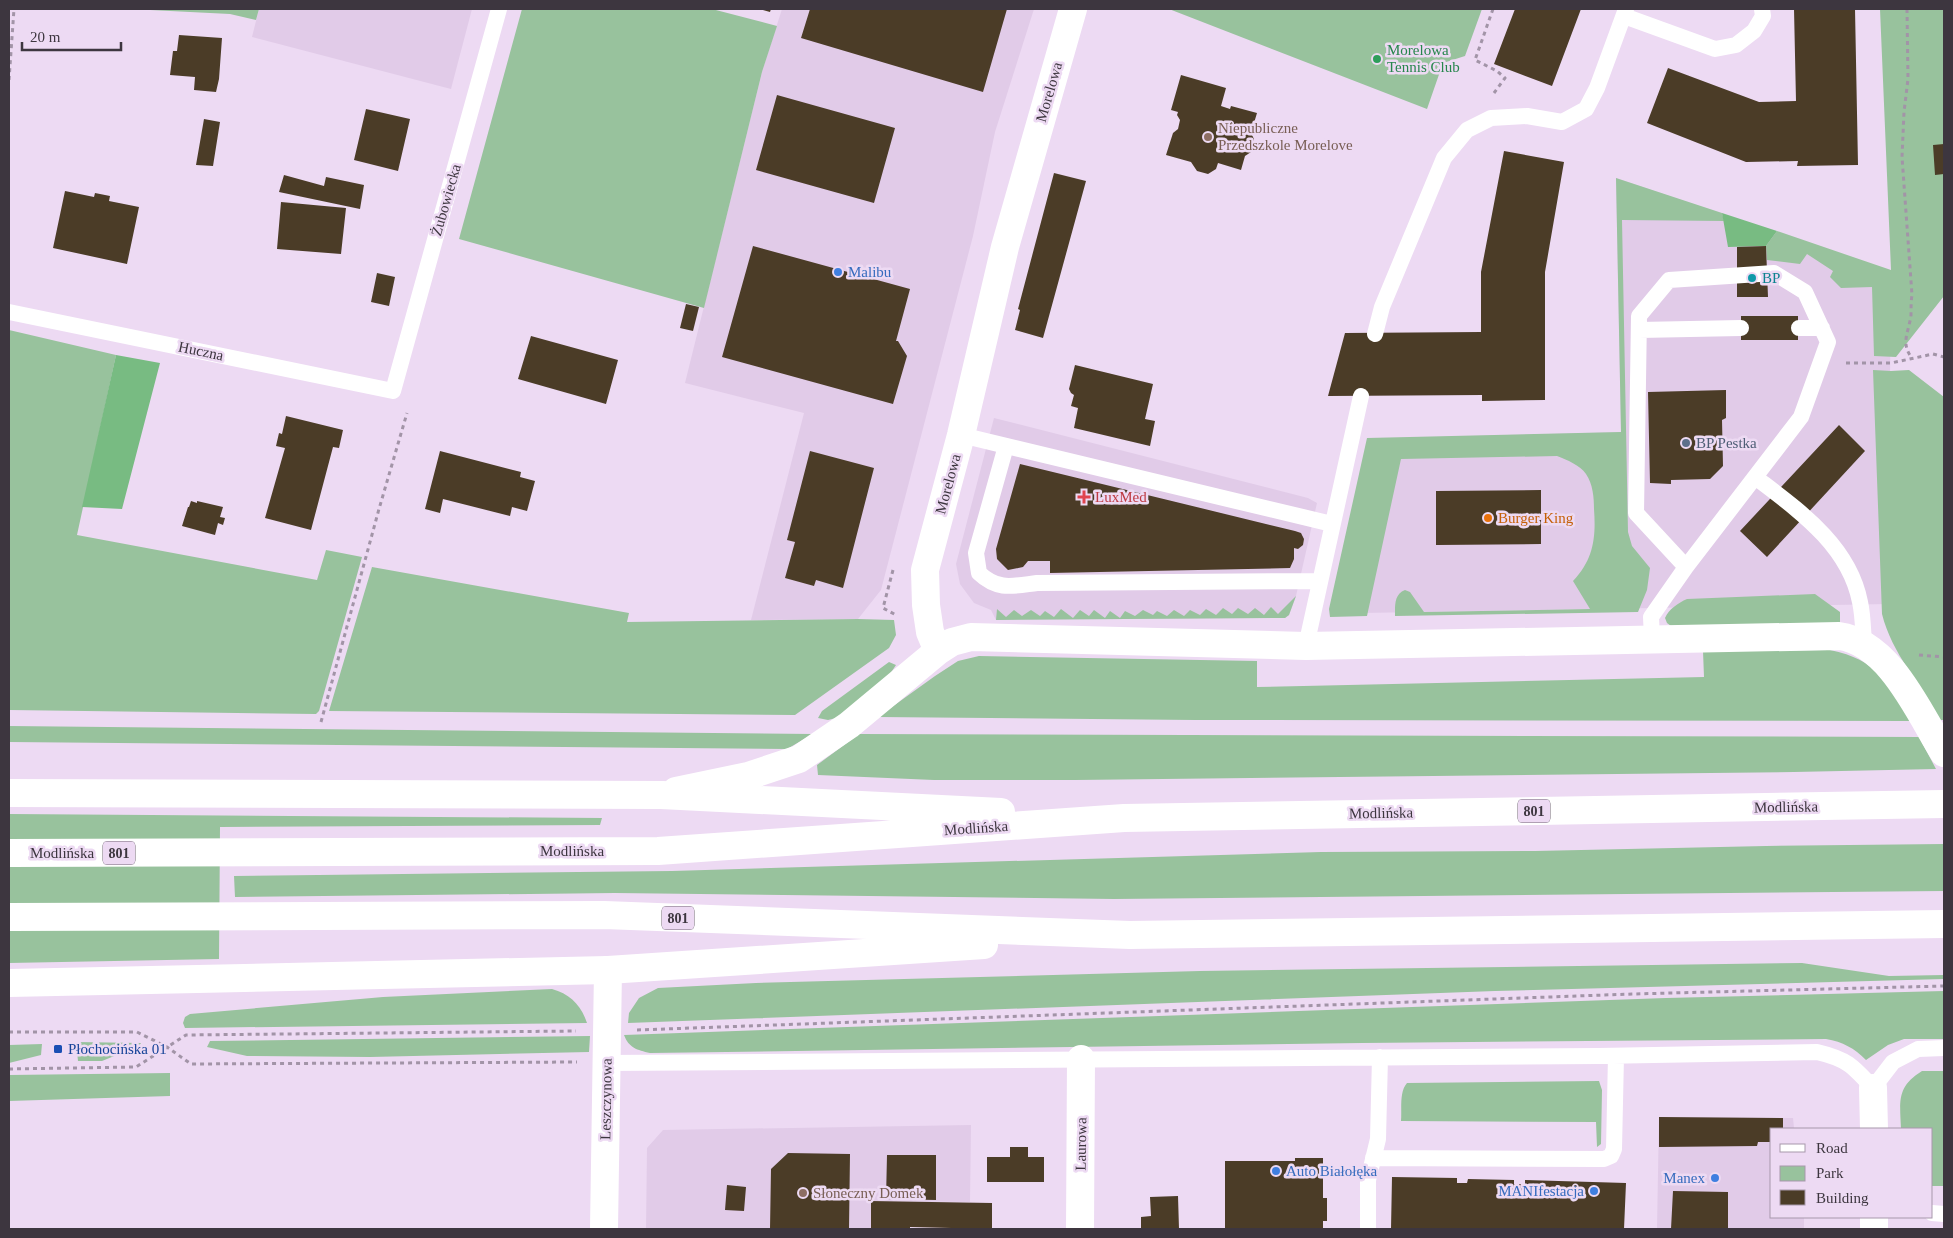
<svg xmlns="http://www.w3.org/2000/svg" width="1953" height="1238" font-family="Georgia,serif">
<style>
.built{fill:#e1cbe8}
.green{fill:#98c29d}
.forest{fill:#78bb82}
.building{fill:#4b3c27}
.lines{fill:none;stroke-linecap:round;stroke-linejoin:round}
.path{stroke:#a294a7;stroke-width:3;stroke-dasharray:4 4;stroke-linecap:butt}
.service{stroke:#fff;stroke-width:16}
.minor{stroke:#fff;stroke-width:28}
.secondary{stroke:#fff;stroke-width:28}
.primary{stroke:#fff;stroke-width:28}
.leisure-dot{fill:#2e9e5b;stroke:#eddaf3;stroke-width:2}
.education-dot{fill:#8d6e63;stroke:#eddaf3;stroke-width:2}
.shop-dot{fill:#3f7fe0;stroke:#eddaf3;stroke-width:2}
.culture-dot{fill:#0f9aa8;stroke:#eddaf3;stroke-width:2}
.service-dot{fill:#5c6f8a;stroke:#eddaf3;stroke-width:2}
.health-dot{fill:#e0444e;stroke:#eddaf3;stroke-width:2}
.food-dot{fill:#e8710a;stroke:#eddaf3;stroke-width:2}
.transit-dot{fill:#1a4fb4;stroke:#eddaf3;stroke-width:2}
.labels{text-anchor:middle;dominant-baseline:central;stroke-width:5;stroke-linejoin:round;paint-order:stroke}
.shield{fill:#eddaf3;stroke:#726775;stroke-width:1}
.shield-label{font-size:14px;font-weight:bold;fill:#3d363f}
.leisure-label{font-size:15px;fill:#27864d;stroke:#eddaf3;text-anchor:start}
.street-label{font-size:15px;fill:#3d363f;stroke:#eddaf3}
.education-label{font-size:15px;fill:#785e54;stroke:#eddaf3;text-anchor:start}
.shop-label{font-size:15px;fill:#366cbe;stroke:#eddaf3;text-anchor:start}
.culture-label{font-size:15px;fill:#0d838f;stroke:#eddaf3;text-anchor:start}
.service-label{font-size:15px;fill:#4e5e75;stroke:#eddaf3;text-anchor:start}
.health-label{font-size:15px;fill:#be3a42;stroke:#eddaf3;text-anchor:start}
.food-label{font-size:15px;fill:#c56008;stroke:#eddaf3;text-anchor:start}
.transit-label{font-size:15px;fill:#164399;stroke:#eddaf3;text-anchor:start}
</style>
<rect width="100%" height="100%" fill="#eddaf3"/>
<path class="built" d="M259 9H472L451 89 252 37Z
M782 9H1034L995 132 973 236 881 590 858 619 751 620 804 413 685 383 762 72Z
M1616 178 1891 271 1888 604 1361 613 1401 438 1621 432Z
M994 418 1308 498 1317 503 1296 596 1289 615 1285 618 996 620 991 610 974 603 960 584 956 564Z
M1659 1117 1793 1118 1794 1128 1807 1129H1772V1217H1804V1229H1657Z
M971 1125 970 1202 871 1201V1229H646L647 1148 663 1130Z"/>
<path class="green" d="M130 9H259L256 20 230 14Z
M522 9H712L777 26 762 72 704 308 459 239Z
M1169 9H1482L1465 56 1443 63 1427 109Z
M1880 9H1944V296L1896 357 1874 356 1872 287 1841 288 1830 277 1833 271 1807 254 1800 264 1767 260 1766 246 1777 231 1891 270Z
M1616 178 1722 213 1724 221 1622 220 1628 532 1632 546 1650 568 1647 590 1638 612 1395 616C1395 606 1394 594 1405 590L1410 592 1424 612 1590 609 1573 581C1594 559 1596 537 1594 509 1594 498 1593 484 1586 474 1580 465 1567 460 1557 456L1401 459 1367 616 1330 617 1329 609 1367 438 1621 432Z
M9 330 116 355 77 535 317 580 326 550 362 557 319 711 316 714 9 710Z
M1873 370 1891 371 1909 370 1944 397V720H1940C1921 684 1892 654 1882 614Z
M372 567 629 613 627 622 858 619 894 620 896 635 889 648 795 715 329 711Z
M1815 594 1840 612V622L1834 624 1671 626 1667 623 1665 618C1669 609 1678 603 1687 599Z
M1296 596 1289 615 1285 618 996 620 997 609 1006 617 1014 610 1022 616 1031 610 1040 616 1045 611 1054 617 1061 609 1073 618 1080 610 1089 616 1094 610 1105 618 1110 611 1120 618 1125 611 1135 616 1143 610 1153 615 1157 611 1167 616 1174 610 1184 616 1190 610 1200 615 1206 609 1216 615 1223 608 1232 614 1238 608 1248 614 1255 608 1264 615 1271 607 1278 614Z
M1830 650C1878 660 1887 682 1910 721L1195 720 878 717 935 676 958 661 979 656 1257 661V687L1704 677 1703 651Z
M889 662 896 665 884 683 840 717 828 720 818 718 822 711Z
M9 726 813 734 787 749 9 742Z
M859 734 1919 737 1936 769 1794 772 1075 780H934L818 775 817 765Z
M9 814 602 818 600 825 220 827 219 959 9 963Z
M1944 844V891L1114 899 615 893 235 897 234 876 672 871 1321 852 1535 851 1766 846Z
M1802 963 1889 976 1944 975V979L1495 991 628 1023 629 1013 639 998 658 988 756 983 1200 971Z
M552 989C570 994 581 1005 587 1023L185 1028 183 1023 185 1017 190 1014 383 997Z
M1944 991V1039H1904L1888 1045 1866 1060C1854 1048 1843 1042 1826 1039L1362 1043 650 1053C637 1050 629 1048 624 1035L1666 998Z
M590 1036 589 1052 370 1057 247 1056 207 1047 210 1041Z
M76 1042 141 1043 139 1046 102 1061H78Z
M42 1044 41 1055 9 1063V1045Z
M1922 1071H1944V1186H1932V1129H1901C1900 1102 1896 1087 1922 1071Z
M170 1073V1096L9 1101V1075Z
M1599 1081 1602 1090 1601 1144 1597 1147 1596 1122 1401 1121C1402 1109 1399 1092 1407 1083Z"/>
<path class="forest" d="M1722 213 1777 231 1766 246 1728 247Z
M116 355 160 363 122 509 82 507Z"/>
<path class="building" d="M759 9H771L770 12Z
M810 9H1007L983 92 801 38Z
M1515 9H1581L1552 86 1494 64Z
M1794 9H1855L1858 165 1797 166 1798 161 1746 162 1647 123 1668 68 1759 102 1796 101Z
M179 35 222 38 219 79 216 92 194 90 195 77 170 75 173 51H177Z
M1181 75 1226 88 1221 106 1230 109 1231 106 1257 113 1251 133 1254 139 1251 152 1245 156 1241 170 1218 163 1216 169 1208 174 1197 171 1191 162 1166 155 1173 133 1178 129 1180 120 1177 115 1178 112 1171 110Z
M777 95 895 128 874 203 756 170Z
M366 109 410 119 398 171 354 160Z
M204 119 220 122 213 166 196 165Z
M1944 144V174L1935 175 1933 145Z
M1504 151 1564 162 1545 272V400L1482 401V395L1328 396 1345 333 1481 332V272Z
M1054 173 1086 181 1043 338 1015 330 1020 310 1018 309Z
M284 175 324 186 326 177 364 185 360 209 279 192Z
M65 191 94 197 95 193 110 196 109 201 139 207 127 264 53 248Z
M281 202 346 208 341 254 277 249Z
M753 246 910 289 896 341H898L907 356 893 404 722 357Z
M1766 246 1768 297H1737V247Z
M377 273 395 277 389 306 371 302Z
M686 304 699 307 693 331 680 328Z
M1741 316H1798V340H1741Z
M531 336 618 360 606 404 518 379Z
M1075 365 1153 384 1145 419 1155 421 1150 446 1074 428 1078 408 1071 406 1074 395 1071 393 1069 389Z
M1726 390V418L1722 420 1723 466 1710 479 1671 480V484L1650 483 1648 392Z
M286 416 343 430 339 448 333 447 311 530 265 518 285 448 276 446 279 433 282 434Z
M1839 425 1865 451 1767 557 1740 531Z
M440 451 521 472 520 477 535 481 527 511 512 507 510 516 443 499 440 513 425 509Z
M810 451 874 468 843 588 816 580 814 586 785 578 795 542 787 540Z
M1020 464 1295 531 1301 533 1304 539 1303 545 1298 549 1294 548V559L1290 568 1050 573V561H1028L1023 567 1008 570 997 559 996 549Z
M1541 490V544L1436 545V491Z
M191 501 197 503V501L223 507 220 517 225 518 223 525 218 523 215 535 182 526 188 507H189Z
M1659 1117 1783 1118V1129H1772V1142H1758L1757 1146 1659 1147Z
M1010 1147H1028V1157H1044V1182H987V1157H1010Z
M788 1153 850 1154 849 1229H770L771 1169Z
M887 1155H936V1200L886 1199Z
M1295 1158H1323V1198H1327V1221H1323V1229H1225V1161H1295Z
M1392 1177 1457 1178V1183H1467L1468 1179 1514 1180V1184H1525V1180L1626 1183 1624 1229H1391Z
M727 1185 746 1187 744 1211 725 1210Z
M1673 1191 1728 1192V1229H1671Z
M1178 1196 1179 1229H1141V1217L1151 1216 1150 1197Z
M871 1201 992 1203V1229L910 1227V1229H871Z"/>
<g class="lines">
<path class="path" d="M1493 9 1475 60 1497 71 1505 78 1494 93
M1907 9 1908 79 1904 112 1902 157 1912 295C1911 301 1911 308 1911 315 1909 332 1900 343 1912 358
M9 80 14 9
M1846 363H1891L1933 354 1944 357
M893 570 883 608 896 615
M1919 655 1944 657
M321 722 379 509 407 413
M637 1030 1632 994 1944 986
M9 1032H137L167 1047 191 1064 577 1062
M9 1069 136 1067 186 1035 576 1031"/>
<path class="service" d="M1624 16 1715 49 1736 45 1754 31 1763 16 1762 9
M9 312 393 391 499 9
M1799 328H1822
M1639 330 1741 328
M1375 334 1382 307 1444 158 1467 130 1491 118 1527 116 1562 122 1586 109 1597 88 1626 9
M961 435 1332 524
M1006 446 976 553 979 573C998 591 1013 586 1037 583L1320 581
M1755 477C1798 510 1849 545 1860 602 1863 615 1863 630 1864 644
M1652 638 1651 617 1686 567 1801 417 1828 342 1805 292 1774 273 1669 280 1639 316 1636 513 1686 567
M1306 646 1361 396
M606 1063 1598 1056 1817 1052C1847 1059 1853 1066 1873 1088L1893 1062 1918 1049 1944 1048
M1373 1158 1604 1159 1611 1156 1614 1149 1616 1056
M1932 1213 1944 1214
M1368 1229V1180L1378 1139 1380 1057"/>
<path class="minor" d="M938 651 930 632 926 605 925 570 961 435 1005 247 1073 9
M676 791 748 776 799 759 849 725 938 651 952 642 971 637 1306 646 1839 636C1890 643 1919 713 1944 753
M1873 1088 1874 1129
M604 1229 608 970
M1080 1229 1081 1059
M1874 1229V1217"/>
<path class="secondary" d="M9 793 661 795
M9 983 608 970"/>
<path class="primary" d="M661 795 1001 812
M9 853 658 851 1124 818 1944 804
M9 917 604 915 1130 935 1944 924
M608 970 984 945"/>
</g>
<circle class="leisure-dot" cx="1377" cy="59" r="5"/>
<g class="education-dot">
<circle cx="1208" cy="137" r="5"/>
<circle cx="803" cy="1193" r="5"/>
</g>
<g class="shop-dot">
<circle cx="838" cy="272" r="5"/>
<circle cx="1276" cy="1171" r="5"/>
<circle cx="1715" cy="1178" r="5"/>
<circle cx="1594" cy="1191" r="5"/>
</g>
<circle class="culture-dot" cx="1752" cy="278" r="5"/>
<circle class="service-dot" cx="1686" cy="443" r="5"/>
<path class="health-dot" d="M1081.5 489.5h5v5h5v5h-5v5h-5v-5h-5v-5h5z"/>
<circle class="food-dot" cx="1488" cy="518" r="5"/>
<rect class="transit-dot" x="53" y="1044" width="10" height="10" rx="2.5"/>
<g class="labels">
<g class="shield">
<rect x="1518" y="799.5" width="32" height="23" rx="4"/>
<rect x="103" y="841.5" width="32" height="23" rx="4"/>
<rect x="662" y="906.5" width="32" height="23" rx="4"/>
</g>
<g class="shield-label">
<text x="1534" y="811">801</text>
<text x="119" y="853">801</text>
<text x="678" y="918">801</text>
</g>
<g class="leisure-label">
<text x="1387" y="50">Morelowa<tspan x="1387" dy="17">Tennis Club</tspan></text>
</g>
<g class="street-label">
<text transform="translate(1049 92) rotate(-74)">Morelowa</text>
<text transform="translate(446 200) rotate(-74)">Żubowiecka</text>
<text transform="translate(201 351) rotate(12)">Huczna</text>
<text transform="translate(948 484) rotate(-75)">Morelowa</text>
<text transform="translate(1786 807) rotate(-1)">Modlińska</text>
<text transform="translate(1381 813) rotate(-1)">Modlińska</text>
<text transform="translate(976 828) rotate(-4)">Modlińska</text>
<text x="572" y="851">Modlińska</text>
<text x="62" y="853">Modlińska</text>
<text transform="translate(606 1099) rotate(-89)">Leszczynowa</text>
<text transform="translate(1081 1144) rotate(-89)">Laurowa</text>
</g>
<g class="education-label">
<text x="1218" y="128">Niepubliczne<tspan x="1218" dy="17">Przedszkole Morelove</tspan></text>
<text x="813" y="1193">Słoneczny Domek</text>
</g>
<g class="shop-label">
<text x="848" y="272">Malibu</text>
<text x="1286" y="1171">Auto Białołęka</text>
<text x="1705" y="1178" text-anchor="end">Manex</text>
<text x="1584" y="1191" text-anchor="end">MANIfestacja</text>
</g>
<g class="culture-label">
<text x="1762" y="278">BP</text>
</g>
<g class="service-label">
<text x="1696" y="443">BP Pestka</text>
</g>
<g class="health-label">
<text x="1095" y="497">LuxMed</text>
</g>
<g class="food-label">
<text x="1498" y="518">Burger King</text>
</g>
<g class="transit-label">
<text x="68" y="1049">Płochocińska 01</text>
</g>
</g>
<rect width="1953" height="1238" fill="none" stroke="#3d363f" stroke-width="20"/>
<rect x="1770" y="1128" width="162" height="90" fill="#eddaf3" stroke="#a798ab"/>
<rect x="1780" y="1144" width="25" height="8" fill="#ffffff" stroke="#a798ab"/>
<text x="1816" y="1153" font-size="15" fill="#3d363f">Road</text>
<rect x="1780" y="1166" width="25" height="15" fill="#98c29d" stroke="#a798ab"/>
<text x="1816" y="1178" font-size="15" fill="#3d363f">Park</text>
<rect x="1780" y="1190" width="25" height="15" fill="#4b3c27" stroke="#a798ab"/>
<text x="1816" y="1203" font-size="15" fill="#3d363f">Building</text>
<path d="M22 42v8h99v-8" fill="none" stroke="#3d363f" stroke-width="2.5"/>
<text x="30" y="42" font-size="15" fill="#3d363f" stroke="#eddaf3" stroke-width="4" paint-order="stroke">20 m</text>
</svg>
